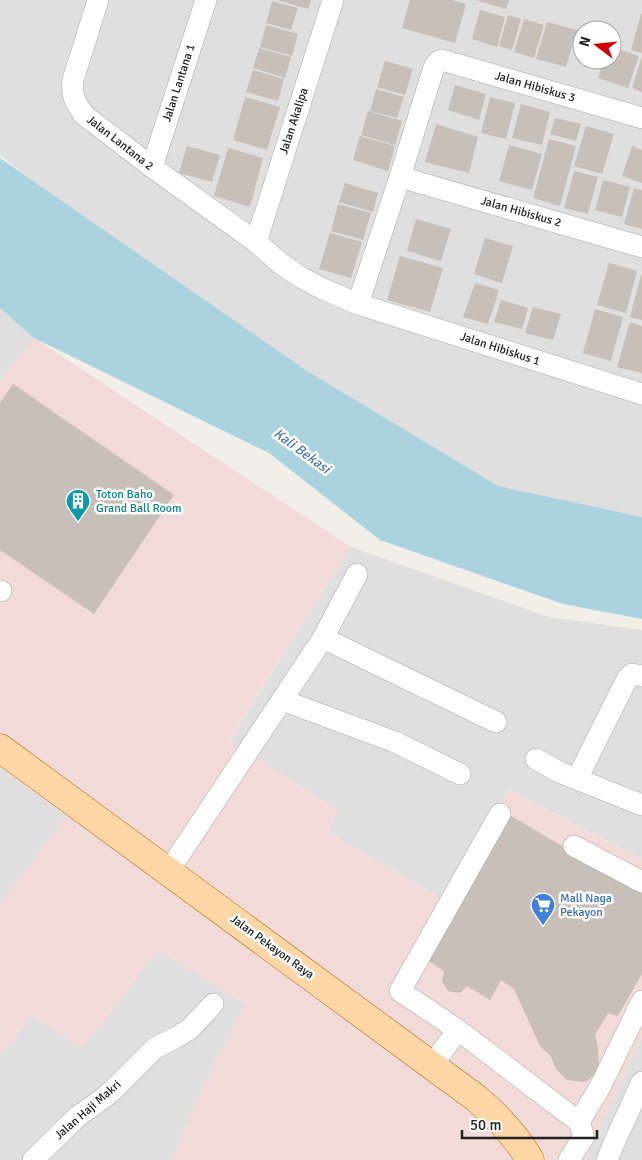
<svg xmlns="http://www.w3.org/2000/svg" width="642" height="1160" font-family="Signika,sans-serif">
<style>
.residential{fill:#e0dfdf;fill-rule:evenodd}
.commercial{fill:#f2dad9}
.water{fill:#aad3df}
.building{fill:#c7bfb8}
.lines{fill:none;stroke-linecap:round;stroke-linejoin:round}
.minor-casing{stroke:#a9a9a9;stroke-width:22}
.major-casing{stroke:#a06b00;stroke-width:29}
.minor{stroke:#fff;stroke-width:21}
.major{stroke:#fcd6a4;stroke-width:28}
.labels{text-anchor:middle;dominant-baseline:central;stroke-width:5;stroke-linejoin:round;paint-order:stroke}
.street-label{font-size:12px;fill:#222;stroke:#fff}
.culture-label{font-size:12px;fill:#0d838f;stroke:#fff;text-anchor:start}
.shop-label{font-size:12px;fill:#366cbe;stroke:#fff;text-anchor:start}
.water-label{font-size:14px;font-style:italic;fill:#4a7aab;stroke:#fff}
</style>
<rect width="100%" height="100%" fill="#f2efe9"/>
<path class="residential" d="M0 0H642V554L568 535 285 365 86 222 0 155ZM582 30H612V60H582Z
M0 308 34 338 0 381Z
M351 547 549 617 642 630V859L509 790 446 901 329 833 229 741Z
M0 769 67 816 0 905Z
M158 950 246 1004 211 1070 171 1160H0V1056L31 1015 82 1048Z
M642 1037V1160H585Z"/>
<path class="commercial" d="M34 338 351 547 229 740 338 810 329 833 446 901 509 790 642 859V1037L585 1160H171L211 1070 245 1004 158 951 82 1049 31 1015 0 1056V905L67 816 0 769V381Z"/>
<path class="water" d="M0 158 307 371 498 486 642 517V619L563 604 380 540 269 453 34 338 0 308Z"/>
<path class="building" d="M277 0H311L308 9Z
M410 0H452L466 4 455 43 402 28Z
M475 0H509L506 9Z
M272 1 298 8 291 30 266 23Z
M480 10 505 17 497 47 472 39Z
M641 14H642V53L631 50Z
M508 15 521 19 512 50 499 46Z
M524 19 544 25 534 58 514 52Z
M547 22 577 30 566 67 536 59Z
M266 25 298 34 292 56 260 47Z
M612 47 639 56 628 88 598 78 604 60H612Z
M259 48 291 57 285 78 253 68Z
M642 56V92L632 88Z
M385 61 413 69 405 95 377 87Z
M253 70 284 79 278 101 246 92Z
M455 85 486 94 479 120 448 110Z
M376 89 404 97 397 118 370 111Z
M245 97 280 107 267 150 233 140Z
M490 97 515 103 506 139 481 133Z
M521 104 550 112 542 145 512 138Z
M368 111 402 121 395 145 361 135Z
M555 118 581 124 576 141 550 134Z
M436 124 478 137 469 173 425 162Z
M586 126 614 134 602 174 574 166Z
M360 136 395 146 388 171 353 160Z
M549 139 576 146 560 206 533 198Z
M509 145 542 154 532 190 499 181Z
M187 146 220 155 212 182 179 173Z
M632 146 642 150V183L622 176Z
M228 148 263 158 250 207 214 196Z
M574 171 598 177 588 214 564 208Z
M603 180 630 187 622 217 595 210Z
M345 183 378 193 373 212 339 202Z
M634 188 642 190V229L624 224Z
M338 204 371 213 363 240 331 231Z
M416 219 451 229 441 261 407 251Z
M330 233 362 242 351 278 319 269Z
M485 238 513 246 502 283 474 274Z
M400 256 443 268 430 312 387 300Z
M609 263 637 271 626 313 597 305Z
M641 275H642V320L630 317Z
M475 283 499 290 488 324 463 317Z
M501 300 528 308 522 329 494 322Z
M533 307 561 314 553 340 525 333Z
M595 309 623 317 611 361 583 353Z
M630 322 642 326V373L617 367Z
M13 384 174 495 94 614 0 550V403Z
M504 812 642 893V974L618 1016 608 1013 595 1035 598 1048 599 1070 586 1082 567 1080 556 1069 550 1055 540 1046 514 989 501 980 490 1000 467 986 460 993 448 991 442 981 444 971 426 959Z"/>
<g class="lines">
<defs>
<path id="minor" d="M98 0 73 80C71 96 75 102 84 115L152 167 256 242 280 263 302 278 323 289 358 304 642 394
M152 167 206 0
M400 177 642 247
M256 242 333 0
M358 304 400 177 433 70C435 65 437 61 442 60L642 118
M0 591H1
M323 638 496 722
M282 700 395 742 460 774
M536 759 559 772 642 805
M577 779 627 679 632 674 642 676
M500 814 400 991 458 1030 579 1122 583 1134V1138L569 1160
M574 846 642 882
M168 872 323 638 357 574
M432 1065 458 1030
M579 1122 600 1087 642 1001
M33 1160 78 1116 101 1100 113 1090 155 1048 175 1038 190 1029 213 1004
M607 1160 614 1143 642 1082"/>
<path id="major" d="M0 748 476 1098C497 1116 516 1135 530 1160"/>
</defs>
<use href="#minor" class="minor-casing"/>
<use href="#major" class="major-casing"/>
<use href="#minor" class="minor"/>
<use href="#major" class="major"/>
</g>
<defs>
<symbol id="building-pin" viewBox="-11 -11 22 30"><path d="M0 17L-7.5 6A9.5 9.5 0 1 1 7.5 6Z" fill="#0f9aa8" stroke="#fff"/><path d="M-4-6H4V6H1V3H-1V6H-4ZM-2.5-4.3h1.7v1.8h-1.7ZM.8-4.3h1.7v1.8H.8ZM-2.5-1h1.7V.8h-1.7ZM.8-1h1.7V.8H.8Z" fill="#fff"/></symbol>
<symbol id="supermarket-pin" viewBox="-11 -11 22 30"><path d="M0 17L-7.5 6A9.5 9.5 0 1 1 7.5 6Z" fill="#3f7fe0" stroke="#fff"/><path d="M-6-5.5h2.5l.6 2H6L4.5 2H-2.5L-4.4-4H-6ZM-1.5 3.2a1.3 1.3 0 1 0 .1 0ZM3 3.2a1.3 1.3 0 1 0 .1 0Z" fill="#fff"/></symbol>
</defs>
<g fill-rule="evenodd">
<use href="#building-pin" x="64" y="487" width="28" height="38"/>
<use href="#supermarket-pin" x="529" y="891" width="28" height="38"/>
</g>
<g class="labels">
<g class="street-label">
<text transform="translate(179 83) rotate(-72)">Jalan Lantana 1</text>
<text transform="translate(535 87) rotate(16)">Jalan Hibiskus 3</text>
<text transform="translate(294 121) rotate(-72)">Jalan Akalipa</text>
<text transform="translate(120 143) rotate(38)">Jalan Lantana 2</text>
<text transform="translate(521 212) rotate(16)">Jalan Hibiskus 2</text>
<text transform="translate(500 349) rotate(18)">Jalan Hibiskus 1</text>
<text transform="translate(272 947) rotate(36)">Jalan Pekayon Raya</text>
<text transform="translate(88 1110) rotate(-41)">Jalan Haji Makri</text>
</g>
<g class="culture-label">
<text x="96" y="494">Toton Baho<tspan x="96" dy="14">Grand Ball Room</tspan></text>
</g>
<g class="shop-label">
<text x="560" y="898">Mall Naga<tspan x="560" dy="14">Pekayon</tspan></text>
</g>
<g class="water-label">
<text transform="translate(302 451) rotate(36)">Kali Bekasi</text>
</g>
</g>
<g transform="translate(597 45) rotate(286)"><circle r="24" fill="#ffffff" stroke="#a7a7a7"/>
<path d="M0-4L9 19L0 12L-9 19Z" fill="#d40000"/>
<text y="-8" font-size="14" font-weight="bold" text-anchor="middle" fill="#222222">N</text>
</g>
<path d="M462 1130v8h135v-8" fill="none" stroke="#222222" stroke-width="2.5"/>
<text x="470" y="1130" font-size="15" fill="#222222" stroke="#ffffff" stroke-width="4" paint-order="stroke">50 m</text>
</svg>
